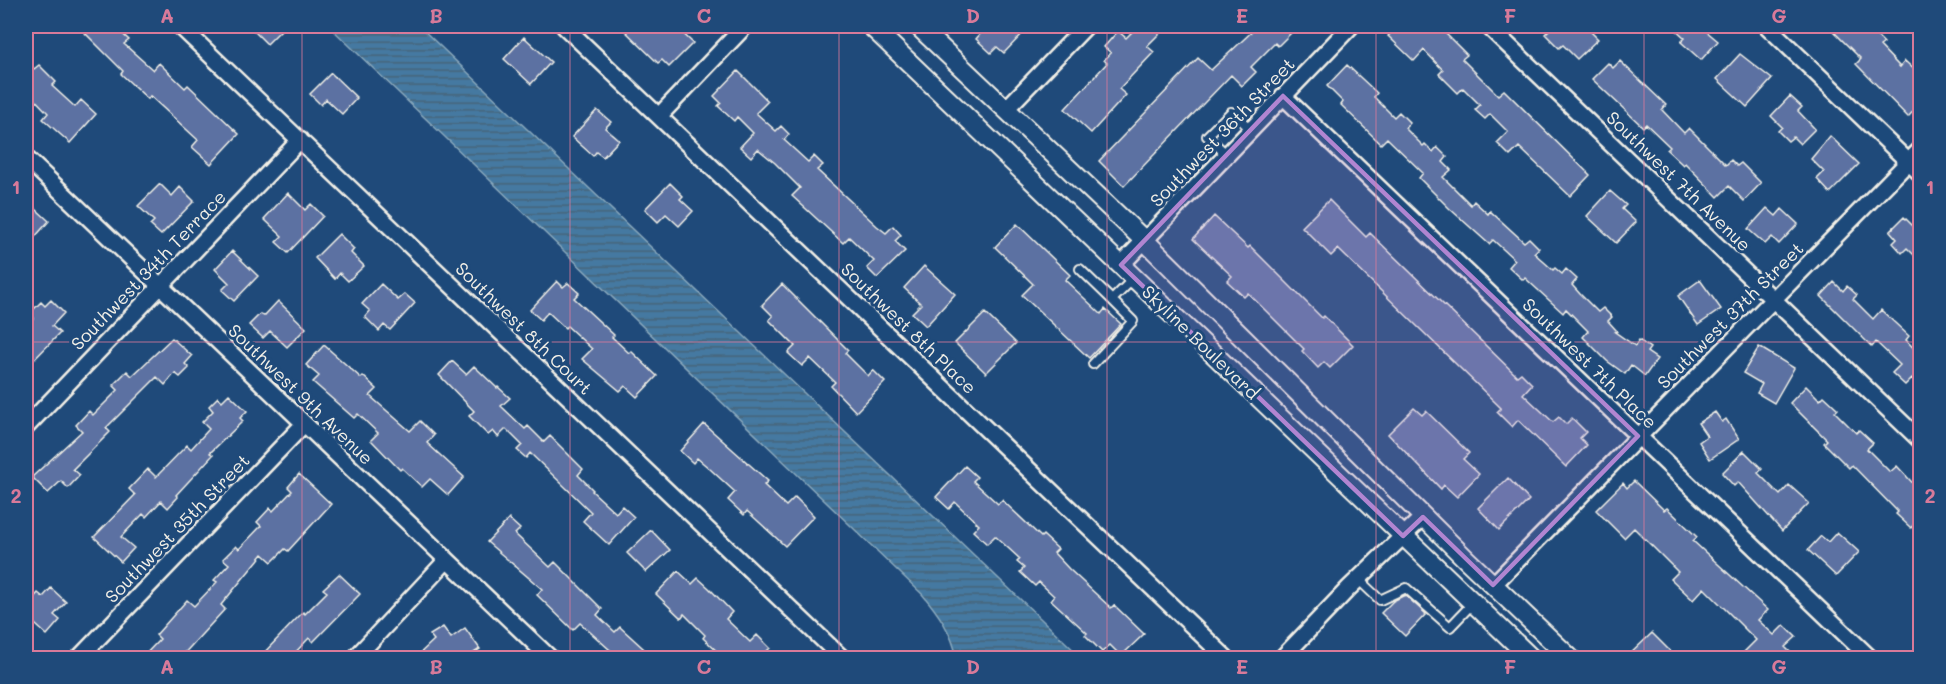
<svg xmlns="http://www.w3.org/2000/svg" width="1946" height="684" font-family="Mali,sans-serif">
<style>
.water{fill:url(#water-rules);stroke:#8aa9bd;stroke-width:1.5}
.building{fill:#5c71a2;stroke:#f4f1e8;stroke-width:1.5}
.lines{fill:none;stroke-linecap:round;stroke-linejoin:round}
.service-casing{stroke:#f4f1e8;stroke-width:12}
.minor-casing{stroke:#f4f1e8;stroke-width:20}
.tertiary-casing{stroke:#f4f1e8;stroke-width:22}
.service{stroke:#1f4a7a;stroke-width:8}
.minor{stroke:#1f4a7a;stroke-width:15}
.tertiary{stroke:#1f4a7a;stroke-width:18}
.marked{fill:#b185d1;fill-opacity:0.2;stroke:#b185d1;stroke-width:4.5;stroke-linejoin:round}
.grid{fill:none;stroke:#d87a9a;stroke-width:1.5;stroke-opacity:0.55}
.labels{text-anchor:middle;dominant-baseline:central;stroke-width:6;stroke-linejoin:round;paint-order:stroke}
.street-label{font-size:18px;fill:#f4f1e8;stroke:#1f4a7a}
.neatline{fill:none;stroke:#d87a9a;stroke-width:2}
.grid-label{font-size:20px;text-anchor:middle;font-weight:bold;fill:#d87a9a}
</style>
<defs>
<pattern id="water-rules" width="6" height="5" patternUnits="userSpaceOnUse" patternTransform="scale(1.5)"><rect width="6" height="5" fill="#4479a1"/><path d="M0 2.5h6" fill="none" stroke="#466378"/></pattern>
</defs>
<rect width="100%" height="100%" fill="#1f4a7a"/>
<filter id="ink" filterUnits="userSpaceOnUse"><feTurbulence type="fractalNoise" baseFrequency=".0167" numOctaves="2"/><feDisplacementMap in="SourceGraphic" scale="12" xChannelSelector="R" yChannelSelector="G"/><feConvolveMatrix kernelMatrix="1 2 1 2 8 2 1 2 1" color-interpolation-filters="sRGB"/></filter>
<g filter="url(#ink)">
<path class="water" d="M329 26H419L1082 658H957C952 633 939 614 922 594Z"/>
<path class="building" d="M93 26H114L129 40 124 44 153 70 159 63 185 88 188 85 239 134 211 164 192 147 198 140 150 96 148 99 121 74 123 71 85 33Z
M249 26H285L267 44Z
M620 26H675L693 43 669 67 662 60 658 63Z
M974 26H1019L1025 31 1004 53 997 47 991 53 976 39 981 33Z
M1138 26H1167L1147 46 1154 52 1119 89 1126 95 1091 133 1065 109 1107 63 1104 60 1111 53 1104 47 1118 31 1126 38Z
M1258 26H1298L1278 46 1275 43 1251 67 1256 72 1242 86 1231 75 1124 186 1099 161 1198 58 1211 70Z
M1398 26H1413L1419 31 1424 26H1438L1467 55 1462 59 1498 95 1504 90 1590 175 1570 196 1519 147 1510 156 1497 143 1508 132 1490 114 1485 119 1475 110 1480 105 1463 88 1458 93 1439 74 1443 70 1424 50 1414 61 1388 36Z
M1553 26H1585L1598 39 1577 59 1563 45 1559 48 1545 34Z
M1672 26H1700L1718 41 1701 60 1681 42 1685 38Z
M1828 26H1857L1866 35 1871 30 1884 43 1880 46 1900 67 1905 61 1920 75V104L1908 117 1856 64 1861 59Z
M524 37 551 62 531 84 504 59Z
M1740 54 1772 79 1747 107 1717 79Z
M26 61 34 69 39 65 56 82 52 86 75 107 81 100 96 114 70 143 43 119 48 113 26 90Z
M1620 61 1666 105 1662 110 1684 133 1689 128 1726 165 1731 160 1737 166 1741 163 1761 183 1744 201 1729 186 1718 197 1685 163 1683 165 1667 150 1670 147 1646 124 1643 127 1592 79 1608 63 1613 68Z
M1347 65 1377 93 1374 97 1394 117 1399 112 1410 123 1405 128 1423 146 1425 144 1433 152 1437 147 1447 157 1443 162 1451 170 1443 177 1471 205 1474 201 1488 214 1490 211 1524 242 1529 238 1539 248 1534 253 1553 270 1555 268 1562 274 1566 269 1577 279 1572 285 1580 294 1598 312 1603 308 1612 317 1608 321 1617 331 1615 332 1635 346 1639 340 1650 348 1647 352 1657 359 1645 376 1631 365 1625 374 1607 361 1583 337 1588 331 1566 309 1563 313 1525 278 1523 280 1509 267 1515 260 1493 240 1489 244 1449 208 1419 178 1423 173 1387 138 1381 144 1341 105 1343 102 1327 86Z
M738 71 768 101 756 113 776 131 781 126 789 134 784 140 808 162 814 156 823 165 817 170 877 226 886 233 893 226 901 235 895 241 905 251 877 278 867 268 874 261 849 237 843 243 804 207 792 196 800 188 775 163 758 149 751 157 740 147 753 133 737 117 734 121 718 106 721 103 714 96Z
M331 73 357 98 342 114 326 99 321 105 310 94Z
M1790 96 1802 107 1798 111 1815 129 1800 144 1793 137 1788 141 1778 131 1782 127 1771 116Z
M597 110 611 122 605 128 619 140 603 157 596 152 593 156 572 137Z
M1830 136 1859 164 1830 193 1817 179 1824 172 1811 159Z
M670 183 683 196 680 199 693 211 679 226 666 214 658 222 645 209Z
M160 184 172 196 180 187 194 201 161 235 150 225 154 221 138 206Z
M1610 191 1626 205 1622 209 1636 222 1616 243 1587 216Z
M288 193 305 210 311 204 323 216 288 253 276 242 282 236 264 219Z
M26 200 49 221 26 247Z
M1329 200 1366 237 1370 233 1517 376 1521 373 1532 384 1523 394 1553 422 1559 417 1566 424 1572 418 1586 432 1580 438 1587 445 1566 467 1518 420 1512 427 1497 412 1501 408 1338 249 1331 256 1302 227Z
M1767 208 1776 216 1782 209 1798 224 1779 244 1772 237 1765 244 1748 229Z
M1214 216 1248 248 1250 246 1322 318 1324 316 1353 345 1330 368 1324 362 1318 368 1302 351 1304 349 1248 293 1244 297 1227 281 1232 276 1193 239Z
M1904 217 1915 228 1920 223V250L1915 256 1907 248 1902 253 1893 243 1897 239 1890 231Z
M1017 224 1070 275 1065 280 1101 314 1105 309 1121 324 1089 358 1022 295 1033 284 995 247Z
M339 234 354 249 351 253 364 266 348 281 340 273 335 279 315 258Z
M232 251 258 276 234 301 222 290 229 283 215 269Z
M924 266 955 294 926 326 912 313 921 304 904 288Z
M1700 280 1721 309 1698 325 1678 296Z
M557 281 563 287 568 283 579 293 574 298 614 335 612 337 629 353 631 351 657 376 637 397 625 386 620 391 582 359 592 349 567 326 565 328 548 312 541 320 530 310Z
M1834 282 1843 291 1847 286 1857 295 1853 299 1873 319 1881 310 1909 336 1906 340 1920 355V386L1912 378 1905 385 1892 373 1900 365 1876 342 1872 347 1821 296Z
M381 284 398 300 405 294 415 303 390 330 384 325 379 331 365 317 370 311 362 304Z
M782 284 848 350 845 353 868 376 873 370 885 382 856 412 831 386 835 382 810 358 802 366 788 353 795 346 769 320 773 316 762 305Z
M51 300 64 313 52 326 60 333 26 368V327L34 318 29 314 41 302 45 306Z
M278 301 306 328 287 347 270 331 263 338 249 325 260 314 264 316Z
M985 313 1016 343 986 373 955 343Z
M172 338 192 356 185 364 189 368 180 377 175 373 165 385 157 377 106 428 110 432 73 469 80 475 68 488 61 481 48 493 32 477 82 431 76 425 89 411 93 415 118 390 113 385 127 371 132 376Z
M324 345 361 378 363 376 377 389 370 396 410 431 420 421 434 435 427 443 464 477 448 495 430 479 422 487 402 468 400 470 371 440 378 433 358 414 354 418 313 382 319 376 306 365Z
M1759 347 1794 368 1774 403 1757 393 1762 384 1743 373Z
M452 361 466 374 474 366 497 388 498 387 510 398 501 406 525 429 528 426 544 442 550 436 583 469 578 475 593 490 592 491 616 513 622 506 634 517 609 545 583 521 591 512 530 453 526 458 517 450 522 445 506 429 498 437 493 431 488 435 469 416 474 411 439 375Z
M1806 386 1820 400 1824 396 1838 409 1835 412 1856 433 1859 430 1873 443 1867 449 1890 472 1897 466 1920 491V528L1915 523 1911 528 1896 514 1898 512 1852 465 1849 468 1824 443 1827 440 1790 403Z
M229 394 247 411 240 418 243 421 210 453 213 455 176 495 178 497 168 508 161 501 146 517 143 514 121 537 134 548 121 562 94 537 135 495 129 489 148 469 156 477 187 445 191 449 209 429 202 422 213 411 209 406 218 397 222 401Z
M1414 408 1422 415 1426 411 1469 453 1463 459 1479 474 1457 497 1444 485 1441 489 1388 434Z
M1715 412 1722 422 1726 419 1739 439 1710 459 1699 442 1707 436 1698 423Z
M704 424 768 481 764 485 786 506 795 497 814 516 785 546 747 511 744 515 728 500 735 492 710 469 697 458 693 463 680 451Z
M1744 451 1762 469 1758 473 1780 495 1789 485 1809 503 1782 531 1738 482 1734 486 1722 473Z
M965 466 977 477 973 481 998 504 1002 500 1041 537 1043 535 1058 549 1054 553 1069 569 1111 608 1114 605 1144 634 1121 656 1110 645 1102 652 1085 635 1087 633 1051 600 1054 596 1039 582 1035 586 1020 572 1024 568 1017 562 1020 559 995 536 987 544 973 531 979 525 955 502 949 509 936 497Z
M299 474 331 504 288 551 285 549 272 562 263 554 221 605 225 609 180 658H142L160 639 156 635 187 600 194 606 217 582 214 580 229 564 223 559 236 546 239 549 261 526 257 522 270 508 273 511 292 491 288 487Z
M1508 478 1529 500 1499 530 1478 508Z
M1634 481 1664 510 1667 508 1697 537 1693 541 1768 610 1758 620 1774 635 1784 625 1796 637 1785 647 1796 658H1748L1743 653 1756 640 1704 588 1693 600 1671 579 1678 572 1634 528 1624 538 1596 510 1623 483 1627 488Z
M509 519 520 529 515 534 550 567 555 562 602 609 597 615 615 632 620 627 654 658H619L580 623 573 630 537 595 542 589 487 542Z
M651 530 670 550 646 572 627 553Z
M1837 532 1859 552 1836 576 1808 550 1821 536 1828 542Z
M678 571 692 584 698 578 709 588 732 612 726 619 750 642 757 635 770 648 760 658H724L703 638 705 635 684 614 681 618 656 594Z
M339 574 360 594 313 642 309 638 290 658H259L303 612 305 614 327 592 323 589Z
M51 588 66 602 54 615 60 620 47 635 26 616 33 607 29 603 38 593 43 597Z
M1405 595 1426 614 1405 636 1381 613 1393 601Z
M443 627 451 638 465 628 480 649 466 658H415L434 640 430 635Z
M1652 633 1677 658H1626Z"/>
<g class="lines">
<defs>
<path id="service" d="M1227 155 1207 136 1231 112 1251 129
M1080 269 1112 300
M1093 364 1133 321 1112 300 1133 279
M1358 579 1380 600 1406 588 1450 627 1472 604"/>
<path id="minor" d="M180 26 842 658
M564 26 1226 658
M1488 26 1920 440
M1767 26 1920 173
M1283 96 1870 658
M1006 109 1086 26
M659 116 745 26
M26 158 550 658
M1121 265 1351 26
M26 427 300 140
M1493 585 1920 150
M79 658 304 424
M355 658 446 561
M1282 658 1349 588 1423 517"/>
<path id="tertiary" d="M871 26 1531 658
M918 26 1145 241 1467 560 1570 658"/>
</defs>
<use href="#service" class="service-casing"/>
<use href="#minor" class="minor-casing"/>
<use href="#tertiary" class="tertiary-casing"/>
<use href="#service" class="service"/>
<use href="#minor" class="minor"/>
<use href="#tertiary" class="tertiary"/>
</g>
</g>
<path class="marked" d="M1283 96 1638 436 1493 585 1423 517 1403 536 1121 265Z"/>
<path class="grid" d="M302 26V658M570 26V658M839 26V658M1107 26V658M1376 26V658M1644 26V658M26 342H1920"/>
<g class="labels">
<g class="street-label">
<text transform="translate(1222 132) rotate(-46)">Southwest 36th Street</text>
<text transform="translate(1679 181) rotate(44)">Southwest 7th Avenue</text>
<text transform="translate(148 270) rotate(-46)">Southwest 34th Terrace</text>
<text transform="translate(1730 315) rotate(-45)">Southwest 37th Street</text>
<text transform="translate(524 328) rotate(44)">Southwest 8th Court</text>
<text transform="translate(909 328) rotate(44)">Southwest 8th Place</text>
<text transform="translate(1201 342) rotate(44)">Skyline Boulevard</text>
<text transform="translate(1590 363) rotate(44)">Southwest 7th Place</text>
<text transform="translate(301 394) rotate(44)">Southwest 9th Avenue</text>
<text transform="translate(177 528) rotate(-46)">Southwest 35th Street</text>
</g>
</g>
<rect width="1946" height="684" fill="none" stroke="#1f4a7a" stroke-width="66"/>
<rect x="33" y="33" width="1880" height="618" class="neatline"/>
<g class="grid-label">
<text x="167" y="23">A</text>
<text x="436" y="23">B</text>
<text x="704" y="23">C</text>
<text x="973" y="23">D</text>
<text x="1242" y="23">E</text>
<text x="1510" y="23">F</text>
<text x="1779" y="23">G</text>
<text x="16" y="194">1</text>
<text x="1930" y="194">1</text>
<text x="16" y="503">2</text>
<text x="1930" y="503">2</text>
<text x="167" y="674">A</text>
<text x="436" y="674">B</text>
<text x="704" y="674">C</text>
<text x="973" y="674">D</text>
<text x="1242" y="674">E</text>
<text x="1510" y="674">F</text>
<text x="1779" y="674">G</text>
</g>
</svg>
